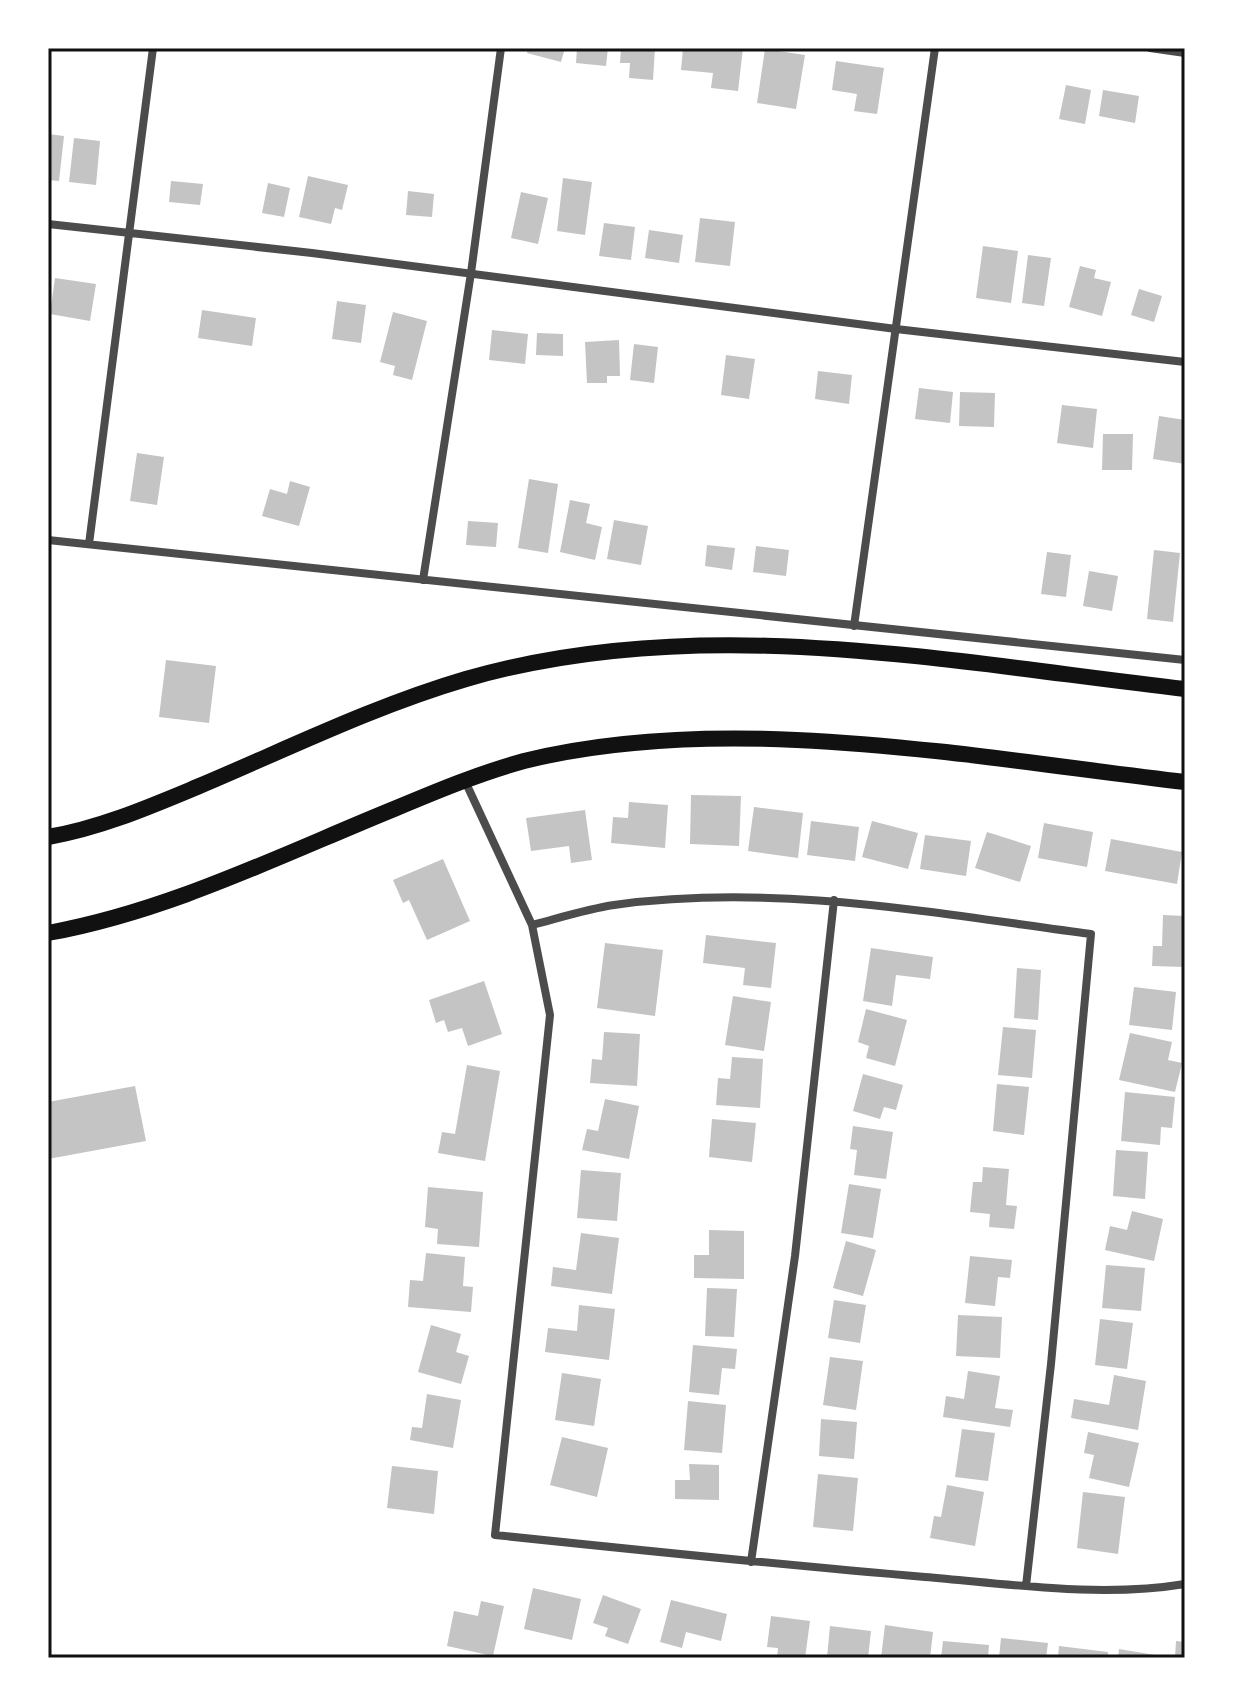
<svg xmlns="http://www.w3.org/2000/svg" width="1233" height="1706" font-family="Commissioner,sans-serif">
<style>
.building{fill:#c4c4c4}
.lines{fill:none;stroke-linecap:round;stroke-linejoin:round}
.minor{stroke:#4c4c4c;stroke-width:8}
.secondary{stroke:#111;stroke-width:16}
.neatline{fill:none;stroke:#111;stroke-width:3}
</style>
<rect width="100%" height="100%" fill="#fff"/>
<path class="building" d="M528 48H565L561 62 527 53Z
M577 48H608L606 66 576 63Z
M621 48H655L653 80 629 78 630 63H620Z
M683 48H743L738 91 711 88 713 73 681 70Z
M765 49 805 55 796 109 757 103Z
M836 61 884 68 877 114 854 111 857 94 832 90Z
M1066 85 1091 90 1085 124 1059 119Z
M1103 90 1139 96 1135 123 1099 116Z
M48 134 64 136 59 181 48 180Z
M74 138 100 141 96 185 69 182Z
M308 176 348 185 342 210 335 208 331 224 299 217Z
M563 178 592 182 585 235 557 231Z
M171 181 203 184 200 205 169 202Z
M268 183 290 188 284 217 262 213Z
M408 191 434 194 432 217 406 215Z
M521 192 548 198 538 244 511 238Z
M700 218 735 222 730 266 695 262Z
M604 223 635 227 631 260 599 256Z
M649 230 683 235 679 263 645 258Z
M983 246 1018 251 1011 303 976 298Z
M1028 255 1051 258 1044 306 1022 303Z
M1080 266 1096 270 1094 278 1111 282 1102 316 1069 307Z
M55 278 96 284 90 321 50 314Z
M1139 289 1162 296 1154 322 1131 315Z
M337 301 366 305 361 343 332 339Z
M202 310 256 318 252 346 198 338Z
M393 312 427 321 412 380 393 375 395 366 380 362Z
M492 330 528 334 525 364 489 360Z
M537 333 563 334V356L536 355Z
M619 340 620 376H607V383H587L585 342Z
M634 344 658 347 654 383 630 380Z
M726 355 755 359 749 399 721 395Z
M818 371 852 375 849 404 815 399Z
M919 388 953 392 950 423 915 419Z
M960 392 995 393 994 427 959 426Z
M1062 405 1097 409 1093 448 1057 443Z
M1159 416 1185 420V464L1153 459Z
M1103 434H1133L1132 470H1102Z
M137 453 164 457 157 505 130 501Z
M529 479 558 484 548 553 518 548Z
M290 481 310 487 299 526 262 516 270 489 287 494Z
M570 500 590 504 586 523 602 527 595 560 560 552Z
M614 520 648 526 641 565 607 559Z
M468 521 498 523 496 547 466 545Z
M707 545 735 548 732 570 705 566Z
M756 546 789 550 786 576 753 572Z
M1154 550 1180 553 1173 622 1147 619Z
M1047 552 1071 555 1066 597 1041 594Z
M1089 571 1118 576 1112 611 1083 606Z
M166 660 216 666 209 723 159 717Z
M691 795 741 796 739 846 690 844Z
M629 802 668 805 665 848 611 843 613 817 628 818Z
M754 807 803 813 798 858 748 851Z
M585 810 592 860 571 863 569 846 531 851 526 818Z
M811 821 859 827 855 861 807 855Z
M872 821 918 833 908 869 862 857Z
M1044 823 1093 832 1087 867 1038 858Z
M987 832 1031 846 1020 882 975 868Z
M925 835 971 841 966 876 920 869Z
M1111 839 1182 852 1177 884 1105 871Z
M443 859 470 921 427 940 409 900 403 903 393 880Z
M1163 915 1185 916V967L1152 966 1153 946H1162Z
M706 935 776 943 771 988 743 985 745 968 703 963Z
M605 943 663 950 655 1016 597 1008Z
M871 948 933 957 930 979 896 975 892 1006 863 1001Z
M1017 968 1041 970 1038 1020 1014 1018Z
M484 981 502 1034 468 1046 462 1028 448 1032 444 1020 436 1023 429 1000Z
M1134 987 1176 992 1172 1030 1129 1025Z
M733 996 771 1002 764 1051 725 1045Z
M866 1009 907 1020 895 1066 866 1058 869 1046 858 1042Z
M1003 1027 1036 1030 1032 1078 998 1075Z
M604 1032 640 1034 637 1086 590 1083 592 1059 602 1060Z
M1130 1033 1172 1042 1168 1060 1182 1063 1175 1092 1119 1080Z
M732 1057 763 1059 760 1108 716 1105 718 1078 730 1079Z
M467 1065 500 1071 485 1161 438 1153 442 1132 455 1134Z
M863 1074 903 1085 896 1110 884 1107 880 1119 853 1111Z
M997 1084 1029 1087 1024 1135 993 1131Z
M135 1086 146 1141 48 1159V1102Z
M1125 1092 1175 1097 1172 1128 1161 1127 1160 1145 1121 1141Z
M605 1099 639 1106 629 1159 582 1150 587 1129 598 1131Z
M712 1119 756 1123 752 1162 709 1157Z
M853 1126 893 1132 886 1179 854 1175 857 1150 850 1149Z
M1116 1150 1148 1152 1145 1199 1113 1196Z
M983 1167 1009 1169 1006 1205 1017 1206 1014 1229 989 1227 990 1214 970 1212 973 1182H982Z
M581 1170 621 1173 617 1221 577 1218Z
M849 1184 881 1189 873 1238 841 1233Z
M428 1187 483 1192 479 1247 437 1244 438 1229 425 1227Z
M1132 1211 1163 1219 1154 1261 1105 1250 1110 1226 1127 1230Z
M709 1230 744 1231V1279L694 1278V1255H709Z
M581 1233 619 1238 612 1294 551 1286 553 1267 576 1270Z
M846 1241 876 1250 863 1296 833 1288Z
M426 1253 465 1257 463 1286 473 1287 471 1312 408 1307 410 1280 423 1281Z
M970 1256 1012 1260 1010 1278 998 1277 995 1306 965 1303Z
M1106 1265 1145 1268 1141 1311 1102 1308Z
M707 1288 737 1289 734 1337 705 1336Z
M834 1300 866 1305 860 1343 828 1338Z
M579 1305 615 1309 609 1360 545 1352 548 1328 577 1331Z
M958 1315 1002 1317 1000 1358 956 1356Z
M1100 1319 1133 1323 1127 1369 1095 1365Z
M431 1325 461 1334 456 1352 469 1356 461 1384 418 1372Z
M693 1345 737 1349 735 1369 722 1368 719 1395 689 1392Z
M830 1357 863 1361 856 1410 823 1405Z
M968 1371 1000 1376 995 1408 1013 1410 1010 1427 943 1417 946 1396 964 1399Z
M562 1373 601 1379 594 1426 555 1420Z
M1114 1375 1146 1381 1138 1430 1071 1418 1074 1399 1109 1405Z
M427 1394 461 1400 453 1448 410 1440 412 1427 422 1428Z
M688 1401 726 1405 722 1453 684 1450Z
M821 1419 857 1422 854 1459 819 1456Z
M962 1429 995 1433 988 1481 955 1477Z
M1088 1432 1139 1443 1129 1487 1089 1478 1094 1455 1084 1453Z
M562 1437 608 1448 597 1497 550 1485Z
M689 1464 719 1465V1500L675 1499V1480H690Z
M392 1466 438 1471 434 1514 387 1508Z
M818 1474 858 1478 853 1531 813 1527Z
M947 1485 984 1492 975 1546 930 1538 934 1516 941 1517Z
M1083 1492 1125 1497 1118 1554 1077 1548Z
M533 1588 581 1599 572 1640 524 1629Z
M603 1595 641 1609 628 1644 605 1636 608 1628 593 1623Z
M671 1600 727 1614 721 1641 686 1632 682 1648 660 1642Z
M481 1601 504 1606 493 1656 447 1646 454 1611 478 1616Z
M771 1616 810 1621 805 1658H777L778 1648 767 1647Z
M885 1625 933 1632 930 1658H881Z
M830 1626 871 1631 868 1658H827Z
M1001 1638 1048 1643 1046 1658H999Z
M943 1641 989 1645 988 1658H941Z
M1176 1641 1185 1642V1658H1175Z
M1059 1646 1108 1652V1658H1058Z
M1119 1649 1161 1656V1658H1118Z"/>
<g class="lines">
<path class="minor" d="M1150 48 1185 53
M48 224 312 253 896 329 1185 362
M48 540 1185 660
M89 544 153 48
M423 580 471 273 501 48
M854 626 935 48
M465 781 532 925 550 1015 495 1535C638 1550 781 1565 925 1577 1010 1584 1100 1598 1185 1584
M532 925C559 918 587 909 614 905 774 883 933 913 1091 934L1051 1364 1026 1586
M751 1562 795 1256 834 900"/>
<path class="secondary" d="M48 837C100 828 149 807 197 787 285 750 374 706 466 679 700 611 948 662 1185 689
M48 933C169 911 281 855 394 809 437 791 480 773 524 761 729 710 977 758 1185 782"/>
</g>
<rect width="1233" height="1706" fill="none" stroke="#ffffff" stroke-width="100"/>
<rect x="50" y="50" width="1133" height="1606" class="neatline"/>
</svg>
